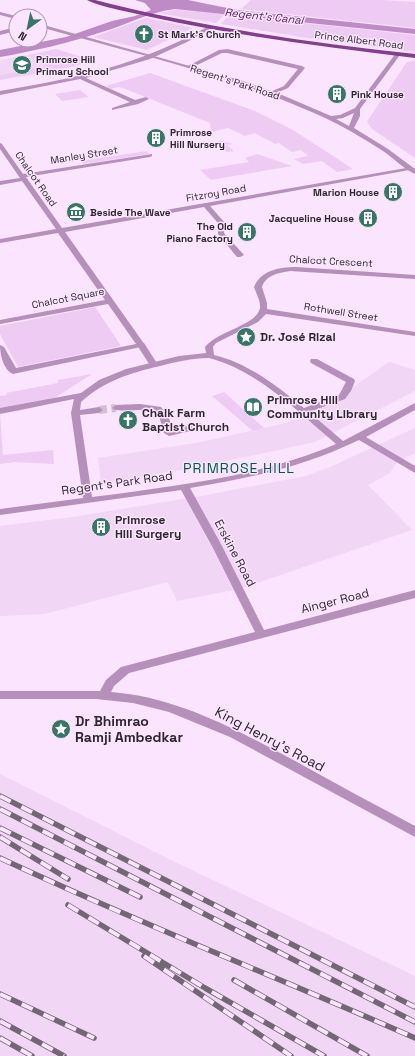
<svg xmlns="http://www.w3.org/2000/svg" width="415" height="1056" font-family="'Space Grotesk',sans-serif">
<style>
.built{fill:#f1d6f5}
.green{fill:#eecbf3}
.water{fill:#bf8bc7}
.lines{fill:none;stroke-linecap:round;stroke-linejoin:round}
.minor-tunnel{stroke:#d2bed5;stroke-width:8;stroke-dasharray:8 4.5;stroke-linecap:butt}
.pedestrian{fill:#b590ba;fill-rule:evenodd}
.minor{fill:#b590ba;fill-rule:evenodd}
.tertiary{fill:#b590ba;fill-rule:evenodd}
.primary{fill:#823f8c;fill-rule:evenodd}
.rail-casing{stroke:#736675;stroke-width:5.5}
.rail{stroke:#fbe4fe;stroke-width:4;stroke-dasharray:12;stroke-linecap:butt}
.labels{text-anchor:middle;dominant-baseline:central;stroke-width:3;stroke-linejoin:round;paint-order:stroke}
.far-poi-label{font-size:10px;font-weight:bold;fill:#2f2730;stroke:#fbe4fe;text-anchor:start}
.far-street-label{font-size:10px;fill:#2f2730;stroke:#fbe4fe}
.far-water-label{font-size:11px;font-style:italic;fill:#5b1c65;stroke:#fbe4fe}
.poi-label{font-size:12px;font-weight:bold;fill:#2f2730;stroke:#fbe4fe;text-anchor:start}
.street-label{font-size:12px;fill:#2f2730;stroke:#fbe4fe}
.quarter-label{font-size:14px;letter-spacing:1px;fill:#025a48;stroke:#fbe4fe}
.near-poi-label{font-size:14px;font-weight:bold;fill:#2f2730;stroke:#fbe4fe;text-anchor:start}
.near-street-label{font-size:14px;fill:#2f2730;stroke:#fbe4fe}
</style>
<rect width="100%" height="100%" fill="#fbe4fe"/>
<path class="built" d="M28 55 48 67 0 75V60Z
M389 362 415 370V391L315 442 204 466 101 484 98 458 196 443 286 423 347 397 351 392 352 388Z
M415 428V453L397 462 390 473 368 485 412 530 239 589 177 601 168 582 44 614 0 616V526L73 517 207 495 306 476 328 468Z
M0 774 179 864 415 976V1056H0Z"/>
<path class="green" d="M251 0H382L415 2V28L241 9Z
M177 10 225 14 216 23 158 13Z
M229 15 415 35V52L307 38 221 24Z
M146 18 193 28 147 50 93 37Z
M56 49 95 61 66 68 0 80V75L47 67 28 55Z
M415 60V158L372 129 367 122 368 120 407 62Z
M150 73 255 111 293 130 353 169 337 172 322 161 303 164 294 159 308 156 301 150 292 152 279 143 275 144 255 133 245 136 228 128 211 132 210 123 123 88 118 87 111 89 106 86Z
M80 90 89 97 62 101 55 94Z
M221 140 233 144 227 145 234 151 227 152 220 145 197 149Z
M147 151 149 154 83 164 81 161Z
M257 154 292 166 211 180 200 170 249 162 245 158Z
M95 307 121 346 18 367 0 334V326Z
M92 374 44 405 19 411 0 413 3 455 53 450 54 464 15 462 0 464V396L7 395 6 393 58 383V380Z
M224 392 264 428 253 431 212 396Z"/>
<path class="water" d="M135 0H188L237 10 415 29V34L175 9C149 12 126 25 102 32 68 43 35 51 0 57V50L66 37 112 21 135 16 151 10 145 3Z"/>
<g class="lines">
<path class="minor-tunnel" d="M99 410 116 408"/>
<path class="pedestrian" d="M138 343H144L158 365 157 367H151L137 345Z"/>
<path class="minor" d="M209 26 214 27 187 42 150 59 86 78 135 100 146 97 149 99 138 104 112 110V108L130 102 80 79 0 95V91C78 78 139 65 209 26Z
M16 27V31L0 35V31Z
M227 49 302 66 305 68 288 88 272 95 270 94V92L284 86 298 69 227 53H222L191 68 186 67 219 50Z
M0 143 2 144 23 174 152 154V156L150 157 26 177 62 228 412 167 415 169 210 206 225 223 224 233 244 255 240 257H237L218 234V223L204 207 65 232 145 345 141 347 13 374C3 370 0 353 0 345L4 347 16 368 136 344 108 304 0 324V320L105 300 58 233 0 243V239L56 229 22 181 0 185V181L20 178 0 149Z
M296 267 415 275V279L290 271C278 273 266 275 262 287L267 303V309L415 332V336L266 314 258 322 216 343 213 347 214 355C248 363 277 386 304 408L339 395 346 382 311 363 310 361 311 359H317L354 379 355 381 351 391 345 399 309 412 343 441 415 403V410L366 437 415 466V473L359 440C303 467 250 478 190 488L222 546 264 630 415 590V598L129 673 114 686 111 692C178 697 239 731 297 762 336 784 376 805 415 826V837L230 737 169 712 133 703 96 699H0V691H100L106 680 121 667 255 632 212 546 181 490 0 515V509L83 498 71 413 74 399 0 414V408L81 393 99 380 126 369 179 356 206 353 205 347C217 331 257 325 260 308 261 302 256 293 254 287 261 270 280 267 296 267ZM209 358C257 370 299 413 336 444 259 477 174 486 92 497L80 415 99 413 103 410 99 407 80 410 81 402C104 381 130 373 160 366 176 362 192 358 209 358Z
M140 404 161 407 168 416 173 429 200 423 204 426 203 428 169 436 164 433 159 416 154 411C143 407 119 414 112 408L116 405Z"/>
<path class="tertiary" d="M0 12 16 16V19L0 15Z
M40 24 243 81 282 95 331 116 340 115 355 108 396 53H400V55L360 109V116L354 128 388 149 415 169V174C405 170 392 157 383 151 361 137 338 123 314 113 226 74 132 53 40 27ZM354 113 349 126 336 119 343 118Z"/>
<path class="primary" d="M87 0H95C200 27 307 42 415 54V58C326 47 238 36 151 17 136 13 99 7 87 0Z"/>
<defs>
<path id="rail" d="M0 796 415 1007
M0 809 415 1022
M0 828 140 897
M0 837 68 879
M0 858C136 922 277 977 415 1038
M68 905 205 988 324 1056
M144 956 291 1056
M234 980 367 1056
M0 994 94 1038
M0 1021 64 1056
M0 1038 32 1056"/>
</defs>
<use href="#rail" class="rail-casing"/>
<use href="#rail" class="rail"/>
</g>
<defs>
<symbol id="church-disc" viewBox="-11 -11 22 22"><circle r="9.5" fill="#377664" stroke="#fbe4fe"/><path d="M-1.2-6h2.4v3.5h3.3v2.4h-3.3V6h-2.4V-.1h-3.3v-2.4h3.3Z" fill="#fff"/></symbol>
<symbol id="school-disc" viewBox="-11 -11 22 22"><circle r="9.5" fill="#377664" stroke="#fbe4fe"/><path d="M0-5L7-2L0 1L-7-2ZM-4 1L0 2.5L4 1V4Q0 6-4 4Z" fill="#fff"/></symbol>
<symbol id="building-disc" viewBox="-11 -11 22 22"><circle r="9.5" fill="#377664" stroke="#fbe4fe"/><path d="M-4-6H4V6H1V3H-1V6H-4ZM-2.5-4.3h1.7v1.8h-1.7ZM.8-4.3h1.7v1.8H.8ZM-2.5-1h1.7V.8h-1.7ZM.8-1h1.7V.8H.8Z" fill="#fff"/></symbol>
<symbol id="museum-disc" viewBox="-11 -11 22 22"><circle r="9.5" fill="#377664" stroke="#fbe4fe"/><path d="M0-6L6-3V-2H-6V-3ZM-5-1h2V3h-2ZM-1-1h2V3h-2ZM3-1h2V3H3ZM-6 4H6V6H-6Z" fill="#fff"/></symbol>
<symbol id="sight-disc" viewBox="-11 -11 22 22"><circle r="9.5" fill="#377664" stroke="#fbe4fe"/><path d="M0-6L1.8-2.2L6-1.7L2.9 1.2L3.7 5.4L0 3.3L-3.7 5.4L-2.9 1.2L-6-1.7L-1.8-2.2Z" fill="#fff"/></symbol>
<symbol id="library-disc" viewBox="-11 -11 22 22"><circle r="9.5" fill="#377664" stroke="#fbe4fe"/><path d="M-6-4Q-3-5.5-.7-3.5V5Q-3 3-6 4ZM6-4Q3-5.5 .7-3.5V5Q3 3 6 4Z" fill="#fff"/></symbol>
</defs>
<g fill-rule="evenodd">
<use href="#church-disc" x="133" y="23" width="22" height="22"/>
<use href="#school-disc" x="11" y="54" width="22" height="22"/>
<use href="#building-disc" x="326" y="83" width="22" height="22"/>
<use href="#building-disc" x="145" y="127" width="22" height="22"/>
<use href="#building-disc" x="382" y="181" width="22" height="22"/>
<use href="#museum-disc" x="65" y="201" width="22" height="22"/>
<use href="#building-disc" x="357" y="207" width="22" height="22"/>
<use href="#building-disc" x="236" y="221" width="22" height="22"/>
<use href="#sight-disc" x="235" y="326" width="22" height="22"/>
<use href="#library-disc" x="242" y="396" width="22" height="22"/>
<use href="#church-disc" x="117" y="409" width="22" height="22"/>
<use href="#building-disc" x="90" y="516" width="22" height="22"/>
<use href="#sight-disc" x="50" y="718" width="22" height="22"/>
</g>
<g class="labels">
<g class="far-poi-label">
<text x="158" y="34">St Mark's Church</text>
<text x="36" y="59">Primrose Hill<tspan x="36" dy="12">Primary School</tspan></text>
<text x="351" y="94">Pink House</text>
<text x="170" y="132">Primrose<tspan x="170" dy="12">Hill Nursery</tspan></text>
<text x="379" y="192" text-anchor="end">Marion House</text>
<text x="90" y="212">Beside The Wave</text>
<text x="354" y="218" text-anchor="end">Jacqueline House</text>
<text x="233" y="226" text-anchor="end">The Old<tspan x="233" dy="12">Piano Factory</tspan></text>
</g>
<g class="far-street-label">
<text transform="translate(359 40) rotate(7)">Prince Albert Road</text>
<text transform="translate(235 82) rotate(18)">Regent's Park Road</text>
<text transform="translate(84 155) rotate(-9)">Manley Street</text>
<text transform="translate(36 179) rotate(55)">Chalcot Road</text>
<text transform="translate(216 193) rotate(-10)">Fitzroy Road</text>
<text transform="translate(331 261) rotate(3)">Chalcot Crescent</text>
<text transform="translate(68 298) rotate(-11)">Chalcot Square</text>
<text transform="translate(341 312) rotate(9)">Rothwell Street</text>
</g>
<g class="far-water-label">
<text transform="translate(264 16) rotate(6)">Regent's Canal</text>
</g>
<g class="poi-label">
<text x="260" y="337">Dr. José Rizal</text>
<text x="267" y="400">Primrose Hill<tspan x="267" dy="14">Community Library</tspan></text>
<text x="142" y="413">Chalk Farm<tspan x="142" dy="14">Baptist Church</tspan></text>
<text x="115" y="520">Primrose<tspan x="115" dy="14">Hill Surgery</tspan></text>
</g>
<g class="street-label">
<text transform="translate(117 483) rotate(-8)">Regent's Park Road</text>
<text transform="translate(235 553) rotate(62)">Erskine Road</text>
<text transform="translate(335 601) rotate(-14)">Ainger Road</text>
</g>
<g class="quarter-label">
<text x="239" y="468">PRIMROSE HILL</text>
</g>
<g class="near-poi-label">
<text x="75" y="721">Dr Bhimrao<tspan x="75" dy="16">Ramji Ambedkar</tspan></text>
</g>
<g class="near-street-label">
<text transform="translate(270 739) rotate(28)">King Henry's Road</text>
</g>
</g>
<g transform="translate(28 28) rotate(213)"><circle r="19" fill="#fbe4fe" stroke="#a998ac"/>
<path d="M0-3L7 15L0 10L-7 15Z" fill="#377664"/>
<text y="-6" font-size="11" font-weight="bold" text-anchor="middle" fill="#2f2730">N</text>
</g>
</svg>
